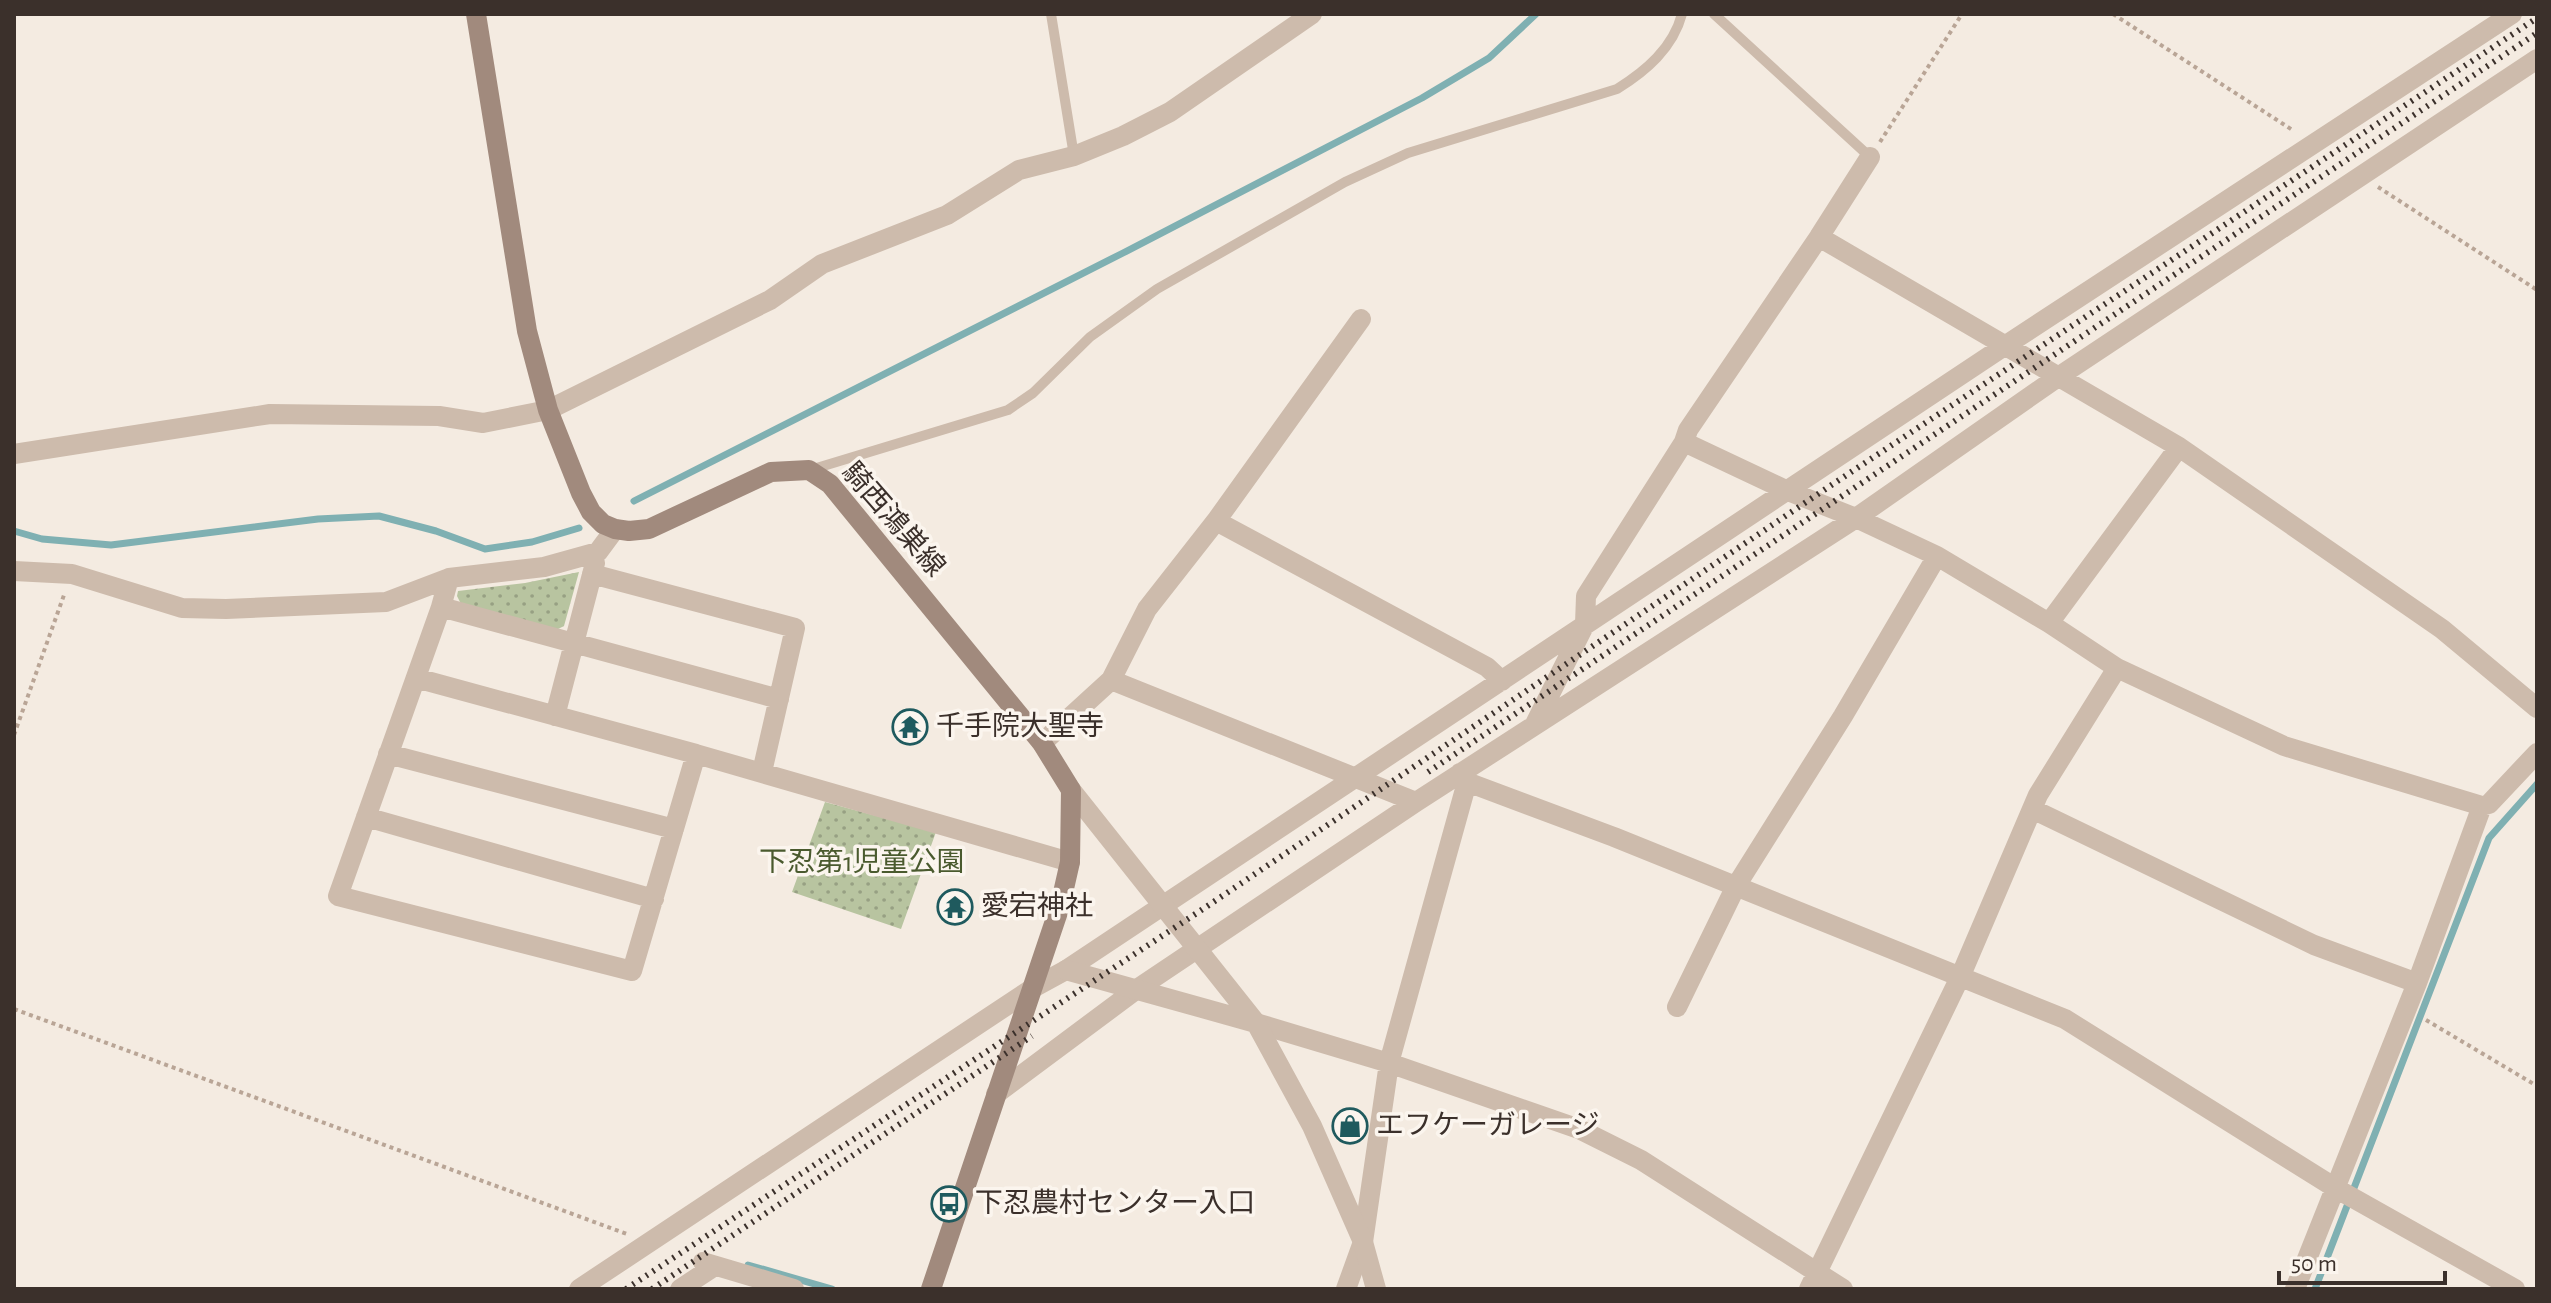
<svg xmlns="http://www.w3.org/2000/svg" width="2551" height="1303" font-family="'Alegreya Sans','Noto Sans JP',sans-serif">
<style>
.green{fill:url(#green-dots)}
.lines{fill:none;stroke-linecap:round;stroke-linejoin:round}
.stream{stroke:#7fb0b2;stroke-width:7}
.path{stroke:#b9a596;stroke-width:4;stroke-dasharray:4 4;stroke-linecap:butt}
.service{stroke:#cdbbac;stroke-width:10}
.minor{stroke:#cdbbac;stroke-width:20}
.tertiary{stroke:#cdbbac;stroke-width:20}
.secondary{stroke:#a18a7d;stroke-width:20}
.rail{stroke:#3b302b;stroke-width:6;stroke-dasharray:2 6;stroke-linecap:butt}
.labels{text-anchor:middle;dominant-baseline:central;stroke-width:7;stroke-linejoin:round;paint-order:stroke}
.street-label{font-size:28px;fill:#3b302b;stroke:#fbf5ee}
.poi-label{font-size:28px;fill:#3b302b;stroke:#fbf5ee;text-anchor:start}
.park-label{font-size:28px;fill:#4a5a2e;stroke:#fbf5ee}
</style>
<defs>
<pattern id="green-dots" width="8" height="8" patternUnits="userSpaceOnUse" patternTransform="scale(2)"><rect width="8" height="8" fill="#b8c4a0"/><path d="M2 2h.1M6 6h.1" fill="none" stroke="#97a083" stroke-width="1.8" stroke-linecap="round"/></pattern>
</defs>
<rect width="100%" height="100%" fill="#f4ebe1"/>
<path class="green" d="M579 572 564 626 556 630 461 604 457 596 458 591 525 583Z
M825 802 936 832 901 929 792 892Z"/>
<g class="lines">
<path class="stream" d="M634 501 1123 253 1422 98 1489 58 1536 14
M14 531 42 539 111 545 318 519 379 516 436 531 485 549 532 542 579 528
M748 1265 832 1289
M2315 1289 2489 838 2537 784"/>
<path class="path" d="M2113 14 2294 131
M1880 142 1962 14
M2378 187 2537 290
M14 735 64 595
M14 1009 627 1234
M2426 1020 2537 1086"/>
<path class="service" d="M1051 14 1074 156
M1714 14 1870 157
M810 470 1008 410 1033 393 1090 337 1157 289 1345 182 1408 153 1617 89C1646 71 1673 48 1682 14"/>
<path class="minor" d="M1819 237 2179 447 2442 629 2537 708
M1684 442 1788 491 1856 518 1937 556 2049 623 2117 668 2284 746 2482 806 2489 804 2537 753
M14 454 270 414 439 416 483 423 548 410 770 300 822 264 947 215 1019 170 1074 156 1123 136 1170 112 1312 14
M1216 521 1487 667 1502 681
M14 571 72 574 182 608 226 609 386 602 449 578 544 567 598 552 615 529
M592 574 795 628 762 772
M449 578 441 607 338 896 632 971 696 754 1070 862
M441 607 779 699
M2049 623 2179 447
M416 678 696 754
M1111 680 1147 609 1216 521 1361 319
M555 716 595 563
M1535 724 1585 624 1586 596 1684 442 1688 430 1819 237 1870 157
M1042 743 1111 680 1416 802
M388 754 674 829
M1460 773 1467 782 1614 837 2065 1019 2337 1189 2515 1289
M2032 809 2314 945 2417 983
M366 817 654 899
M1677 1007 1736 886 1843 716 1937 556
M1256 1023 1389 1063 1579 1129 1641 1160 1843 1289
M996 1094 1137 989 1416 802 1856 518 2058 377 2537 59
M703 1262 794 1289
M579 1289 1033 988 1066 970 2006 345 2512 14
M680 1289 715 1266
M1346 1289 1363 1242 1389 1063 1467 782
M1809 1289 1961 975 2038 795 2117 668
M2295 1289 2417 983 2482 806"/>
<path class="tertiary" d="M1071 790 1256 1023 1312 1126 1363 1242 1376 1289
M1066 970 1256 1023"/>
<path class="secondary" d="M476 14 527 331 548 410 581 493 591 512 603 524 615 529 629 531 649 529 771 472 809 470 830 484 1042 743 1071 790 1070 862 1060 906 931 1289"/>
<path class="rail" d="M1428 772 2537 33
M626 1289 1206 907 1827 488 2537 18
M652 1289 1032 1036"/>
</g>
<defs>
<symbol id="temple-ring" viewBox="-11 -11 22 22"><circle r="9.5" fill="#fbf5ee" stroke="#1f5a5e" stroke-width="1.5"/><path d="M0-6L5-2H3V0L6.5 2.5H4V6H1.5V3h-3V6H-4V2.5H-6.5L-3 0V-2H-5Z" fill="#1f5a5e"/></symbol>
<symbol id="shop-ring" viewBox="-11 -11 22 22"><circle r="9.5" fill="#fbf5ee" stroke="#1f5a5e" stroke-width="1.5"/><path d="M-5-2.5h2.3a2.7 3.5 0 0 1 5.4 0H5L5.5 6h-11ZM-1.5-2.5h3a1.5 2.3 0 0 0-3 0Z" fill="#1f5a5e"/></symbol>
<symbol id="bus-ring" viewBox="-11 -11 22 22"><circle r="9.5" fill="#fbf5ee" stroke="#1f5a5e" stroke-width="1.5"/><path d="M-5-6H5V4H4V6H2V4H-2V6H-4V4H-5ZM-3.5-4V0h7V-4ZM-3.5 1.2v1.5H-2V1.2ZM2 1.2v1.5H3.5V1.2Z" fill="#1f5a5e"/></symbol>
</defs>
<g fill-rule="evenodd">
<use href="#temple-ring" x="890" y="707" width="40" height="40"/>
<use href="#temple-ring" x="935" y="887" width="40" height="40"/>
<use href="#shop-ring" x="1330" y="1106" width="40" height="40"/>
<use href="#bus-ring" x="929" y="1184" width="40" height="40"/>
</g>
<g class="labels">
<g class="street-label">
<text transform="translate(893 520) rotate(49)">騎西鴻巣線</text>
</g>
<g class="poi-label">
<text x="936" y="727">千手院大聖寺</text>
<text x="981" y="907">愛宕神社</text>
<text x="1376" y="1126">エフケーガレージ</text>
<text x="975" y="1204">下忍農村センター入口</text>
</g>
<g class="park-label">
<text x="862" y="863">下忍第1児童公園</text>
</g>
</g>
<rect width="2551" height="1303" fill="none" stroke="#3b302b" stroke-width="32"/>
<path d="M2279 1271v12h166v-12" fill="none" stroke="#3b302b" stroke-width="4"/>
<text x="2291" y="1271" font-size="24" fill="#3b302b" stroke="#fbf5ee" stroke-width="6" paint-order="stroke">50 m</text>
</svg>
